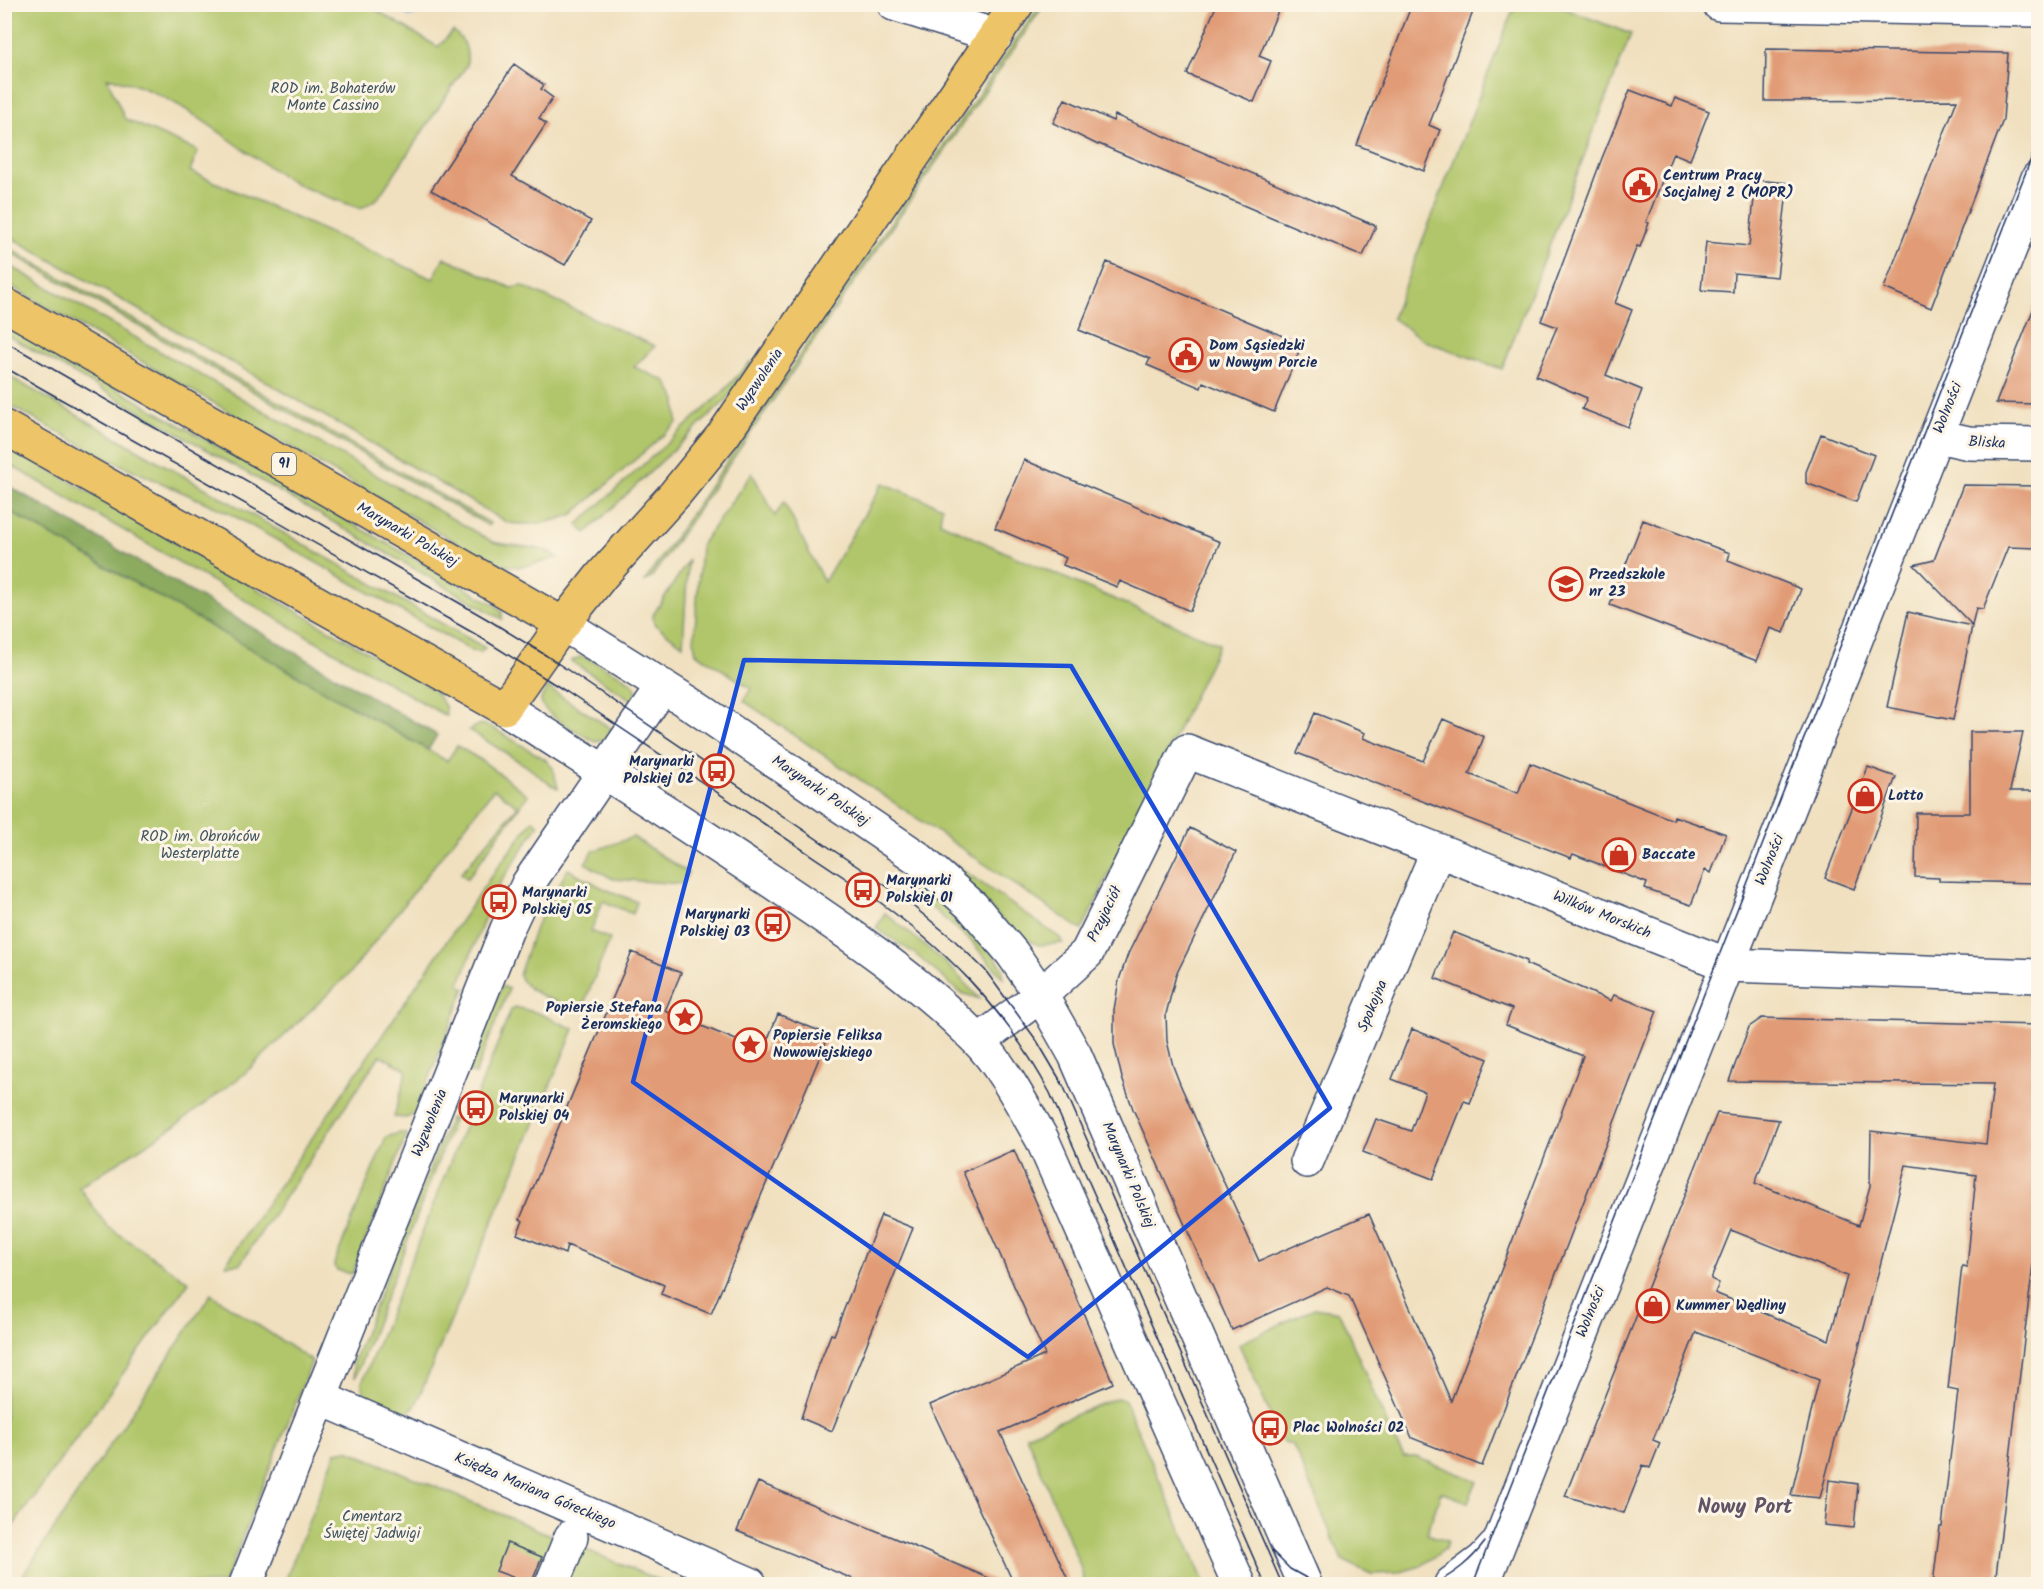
<svg xmlns="http://www.w3.org/2000/svg" width="2043" height="1589" font-family="Kalam,sans-serif">
<style>
.green{fill:#b1c66a;stroke:#667a64;stroke-width:1.5}
.forest{fill:#8cab5e;stroke:#546d5e;stroke-width:1.5}
.lines{fill:none;stroke-linecap:round;stroke-linejoin:round}
.stream{stroke:#7bb2ea;stroke-width:10}
.building{fill:#e19c77;fill-rule:evenodd}
.minor-casing{stroke:#3b4a6d;stroke-width:36}
.major-casing{stroke:#3b4a6d;stroke-width:36}
.minor{stroke:#fff;stroke-width:33}
.major{stroke:#eec469;stroke-width:33}
.tram{stroke:#1b2f5e;stroke-width:1.5}
.marked{fill:none;stroke:#1d4ed8;stroke-width:4.5;stroke-linejoin:round}
.labels{text-anchor:middle;dominant-baseline:central;stroke-width:6;stroke-linejoin:round;paint-order:stroke}
.shield{fill:#fcf5e5;stroke:#5e6a86;stroke-width:1.5}
.shield-label{font-size:14px;font-weight:bold;fill:#1b2f5e}
.park-label{font-size:15px;fill:#405561;stroke:#fcf5e5}
.poi-label{font-size:15px;font-weight:bold;fill:#1b2f5e;stroke:#fcf5e5;text-anchor:start}
.street-label{font-size:15px;fill:#1b2f5e;stroke:#fcf5e5}
.district-label{font-size:21px;font-weight:bold;fill:#605567;stroke:#fcf5e5}
</style>
<rect width="100%" height="100%" fill="#fcf5e5"/>
<filter id="ink" filterUnits="userSpaceOnUse"><feTurbulence type="fractalNoise" baseFrequency=".0167" numOctaves="2"/><feDisplacementMap in="SourceGraphic" scale="12" xChannelSelector="R" yChannelSelector="G"/><feConvolveMatrix kernelMatrix="1 2 1 2 8 2 1 2 1" color-interpolation-filters="sRGB"/></filter>
<filter id="wash" filterUnits="userSpaceOnUse"><feTurbulence type="fractalNoise" baseFrequency=".008" numOctaves="4" result="noise"/><feDisplacementMap in="SourceGraphic" scale="24" xChannelSelector="R" yChannelSelector="G"/><feGaussianBlur stdDeviation="1.35" result="paint"/><feColorMatrix in="noise" values="0 0 0 0 0 0 0 0 0 0 0 0 0 0 0 0 0 1.4 0 .05"/><feComposite in="paint" operator="in"/></filter>
<g filter="url(#wash)">
<rect width="100%" height="100%" fill="#f0e0bf"/>
<path class="green" d="M5 4 368 5 438 47 453 31C466 41 468 49 467 65L378 198 361 209C338 200 313 193 293 182 232 147 177 89 107 78L125 119 198 151 190 171 433 279 444 257 511 288 522 286 655 346 634 367 666 381 676 400 677 423 573 514C550 523 533 526 508 523L270 384 5 234Z
M1040 5H1044L651 578 645 581Z
M1515 5H1555L1631 34 1502 369 1425 341 1392 318Z
M5 246 490 523 489 526 5 250Z
M5 263 493 542C514 548 540 544 558 557 520 570 511 571 475 553L5 283Z
M5 325 495 605 502 612V619L5 334Z
M751 361V367L725 401 586 533 577 525 722 393Z
M5 374 485 648 481 652 472 651 229 513 108 459 5 403Z
M5 444 434 690 445 706 446 716 5 462Z
M752 473 775 516 784 502 824 582 883 483 942 507 940 522 1011 555 1219 644 1082 930 744 701 751 688 696 653 694 643 701 545Z
M5 509 447 761 457 746 481 760 528 795 467 879 461 873 518 806 494 789 351 972 243 1075 175 1126 79 1187 107 1226 189 1282 5 1537Z
M688 561 683 645 654 624 653 615Z
M580 657H585C595 663 631 678 635 687 638 692 636 696 633 701L571 661Z
M548 688 612 729 605 739 596 742C584 735 542 715 541 701 541 696 545 692 548 688Z
M481 724 491 727 545 759 553 768 558 788 551 785 525 765 469 730Z
M533 820 539 824 501 882 492 899 459 985 465 988 415 1114 406 1118 394 1117 407 1070 380 1055 240 1264 225 1265 492 875Z
M633 837 688 873 683 884 613 879 585 863 593 851Z
M948 863 954 864 1060 938 1063 943 1039 945 1018 936 949 866Z
M568 869 603 888 637 902 633 914 603 901 591 931 610 939 581 1011C563 1004 524 993 519 975L535 928Z
M912 876 942 902 991 951 1002 967 1004 979 971 941 906 886Z
M885 913 946 963 980 999 961 993 915 954 876 928Z
M502 986 509 989 475 1074 468 1072Z
M515 1007 538 1013 574 1029 415 1406 403 1416C386 1409 361 1405 362 1383L511 1010Z
M450 1118 454 1119 355 1378 353 1362Z
M400 1133 407 1134 352 1274 337 1270 334 1266 335 1261 386 1137Z
M211 1294 312 1361 224 1584H17Z
M1314 1308 1339 1312 1394 1440 1404 1457H1416L1477 1481 1468 1502 1441 1492 1427 1534 1447 1541 1445 1549 1421 1566 1397 1573 1371 1574 1342 1560 1293 1445 1282 1441 1239 1344Z
M1116 1398 1124 1399 1205 1584H1085L1080 1566 1026 1435Z
M347 1450 668 1584H284L336 1452Z"/>
<path class="forest" d="M5 484 437 735 428 750 5 509Z"/>
<g class="lines">
<path class="stream" d="M398 4 411 12"/>
</g>
<g id="blocks">
<path class="building" d="M1217 4H1281L1259 56 1271 61 1254 102 1187 74Z
M1412 4H1476L1429 125 1440 130 1424 171 1357 145Z
M1766 49 2008 53 2003 120 1931 308 1884 288 1957 100 1765 101Z
M514 64 544 85 541 89 553 98 539 118 546 124 512 176 591 221 565 265 431 190Z
M1630 90 1672 106 1675 98 1709 111 1690 160 1673 153 1646 222 1649 223 1640 247 1637 246 1615 303 1632 310 1606 375 1642 390 1628 427 1582 409 1587 398 1536 376 1557 327 1541 321 1602 158Z
M1065 99 1113 121 1115 115 1376 226 1363 256 1099 144 1098 145 1053 123Z
M1756 180 1788 183 1777 277 1734 273 1733 292 1701 290 1706 242 1749 246Z
M1107 262 1302 344 1274 412 1203 382 1201 388 1147 365 1150 359 1079 330Z
M2037 300H2038V404L1996 403Z
M1821 434 1874 455 1856 502 1806 483V472Z
M1024 460 1220 542 1190 611 1120 581 1117 587 1063 565 1066 558 995 528Z
M1963 485 2038 486V548L2008 547 1983 609 1976 608 1972 625 1914 565 1934 560Z
M1643 520 1730 553 1728 560 1801 589 1784 633 1770 628 1757 661 1610 605Z
M1908 612 1972 626 1953 720 1887 707Z
M1315 713 1365 733 1363 738 1423 761 1443 719 1484 737 1469 774 1518 793 1530 763 1673 820 1674 816 1726 834 1711 873 1705 870 1691 905 1645 889 1647 883 1573 854 1571 858 1297 753Z
M1970 732H2023L2010 791H2038V883L1939 881V878L1915 877 1916 813H1970Z
M1868 767 1896 777 1854 889 1825 878Z
M1190 828 1236 852 1176 975 1166 1014 1167 1041 1173 1066 1180 1084 1259 1261 1369 1214 1451 1401 1583 1056 1506 1025 1512 1009 1435 978 1453 932 1527 961 1526 964 1611 1001 1614 995 1657 1011 1482 1466 1412 1438 1349 1296 1327 1287 1232 1330 1133 1109 1122 1078 1114 1044V1010L1119 980 1128 954Z
M632 952 681 973 665 1011 763 1051 778 1014 829 1035 711 1314 661 1294 664 1285 567 1245 565 1254 517 1234 523 1221 520 1219Z
M1762 1018 2038 1025V1222L1995 1584H1933L1940 1527H1942L1958 1391 1948 1389 1962 1266 1967 1267 1976 1175 1906 1165 1820 1498 1791 1495 1819 1380 1696 1332 1653 1440 1660 1443 1650 1468 1643 1465 1624 1513 1565 1496 1717 1113 1779 1120 1755 1183 1859 1225 1870 1186 1871 1131 1986 1144 1993 1084 1729 1081 1749 1027ZM1731 1230 1847 1276 1829 1340 1715 1293 1719 1283 1711 1279Z
M1412 1029 1488 1059 1470 1103 1464 1101 1433 1179 1363 1152 1376 1119 1411 1131 1425 1092 1392 1079Z
M1014 1150 1113 1383 1000 1432 1070 1584H1014L930 1405 1045 1355 963 1172Z
M881 1215 913 1228 832 1431 801 1418 818 1367 831 1334 834 1335Z
M1829 1480 1858 1484 1854 1528 1824 1525Z
M758 1482 894 1538 1003 1584H865L737 1531Z
M507 1543 542 1557 531 1584 496 1571Z"/>
</g>
</g>
<g filter="url(#ink)">
<use href="#blocks" fill-opacity="0" stroke="#3b4a6d" stroke-width="1.5"/>
<g class="lines">
<defs>
<path id="minor" d="M894 4 996 36
M1719 4 2038 10
M1937 436 1969 443 2038 444
M563 624 694 706 918 858 972 906 1012 953 1041 995 1075 1055 1305 1584
M504 708C593 764 681 821 768 879 841 928 916 977 977 1040 1002 1065 1024 1108 1042 1139L1239 1584
M979 1041 1041 995 1087 953 1187 751 1728 965 2038 976
M1307 1161 1438 850
M320 1398 750 1584
M246 1584 507 929 528 884 663 686
M552 1584 571 1537
M1451 1584 1483 1560 1495 1547
M1483 1584 2038 178"/>
<path id="major" d="M4 304 563 624
M4 427 504 708 563 624 602 575 675 494 724 434 1017 4"/>
</defs>
<use href="#minor" class="minor-casing"/>
<use href="#major" class="major-casing"/>
<use href="#minor" class="minor"/>
<use href="#major" class="major"/>
<path class="tram" d="M4 341 487 619 547 656 898 894 952 938 985 970 1037 1041 1063 1085 1282 1584
M4 367 475 634 567 692 863 890C944 947 1003 1005 1050 1093L1265 1584
M1272 1551 1290 1569 1317 1584
M1435 1584C1456 1572 1470 1562 1485 1542
M1473 1584 2038 141"/>
</g>
</g>
<path class="marked" d="M744 660 1071 666 1330 1108 1028 1357 633 1082Z"/>
<defs>
<symbol id="civic-ring" viewBox="-11 -11 22 22"><circle r="9.5" fill="#fcf5e5" stroke="#c8321e" stroke-width="1.5"/><path d="M-.6-6.5H3V-4.5H.6V-3L4-1V1h2V6H-6V1h2V-1L-.6-3ZM-1.2 2.5V6h2.4V2.5Z" fill="#c8321e"/></symbol>
<symbol id="school-ring" viewBox="-11 -11 22 22"><circle r="9.5" fill="#fcf5e5" stroke="#c8321e" stroke-width="1.5"/><path d="M0-5L7-2L0 1L-7-2ZM-4 1L0 2.5L4 1V4Q0 6-4 4Z" fill="#c8321e"/></symbol>
<symbol id="bus-ring" viewBox="-11 -11 22 22"><circle r="9.5" fill="#fcf5e5" stroke="#c8321e" stroke-width="1.5"/><path d="M-5-6H5V4H4V6H2V4H-2V6H-4V4H-5ZM-3.5-4V0h7V-4ZM-3.5 1.2v1.5H-2V1.2ZM2 1.2v1.5H3.5V1.2Z" fill="#c8321e"/></symbol>
<symbol id="shop-ring" viewBox="-11 -11 22 22"><circle r="9.5" fill="#fcf5e5" stroke="#c8321e" stroke-width="1.5"/><path d="M-5-2.5h2.3a2.7 3.5 0 0 1 5.4 0H5L5.5 6h-11ZM-1.5-2.5h3a1.5 2.3 0 0 0-3 0Z" fill="#c8321e"/></symbol>
<symbol id="sight-ring" viewBox="-11 -11 22 22"><circle r="9.5" fill="#fcf5e5" stroke="#c8321e" stroke-width="1.5"/><path d="M0-6L1.8-2.2L6-1.7L2.9 1.2L3.7 5.4L0 3.3L-3.7 5.4L-2.9 1.2L-6-1.7L-1.8-2.2Z" fill="#c8321e"/></symbol>
</defs>
<g fill-rule="evenodd">
<use href="#civic-ring" x="1621" y="166" width="38" height="38"/>
<use href="#civic-ring" x="1167" y="336" width="38" height="38"/>
<use href="#school-ring" x="1547" y="565" width="38" height="38"/>
<use href="#bus-ring" x="698" y="752" width="38" height="38"/>
<use href="#shop-ring" x="1846" y="777" width="38" height="38"/>
<use href="#shop-ring" x="1600" y="836" width="38" height="38"/>
<use href="#bus-ring" x="844" y="871" width="38" height="38"/>
<use href="#bus-ring" x="480" y="883" width="38" height="38"/>
<use href="#bus-ring" x="754" y="905" width="38" height="38"/>
<use href="#sight-ring" x="666" y="998" width="38" height="38"/>
<use href="#sight-ring" x="731" y="1026" width="38" height="38"/>
<use href="#bus-ring" x="457" y="1089" width="38" height="38"/>
<use href="#shop-ring" x="1634" y="1287" width="38" height="38"/>
<use href="#bus-ring" x="1251" y="1409" width="38" height="38"/>
</g>
<g class="labels">
<rect class="shield" x="272" y="453" width="24" height="22" rx="4.5"/>
<g class="shield-label">
<text x="284" y="464">91</text>
</g>
<g class="park-label">
<text x="333" y="89">ROD im. Bohaterów<tspan x="333" dy="17">Monte Cassino</tspan></text>
<text x="200" y="837">ROD im. Obrońców<tspan x="200" dy="17">Westerplatte</tspan></text>
<text x="372" y="1517">Cmentarz<tspan x="372" dy="17">Świętej Jadwigi</tspan></text>
</g>
<g class="poi-label">
<text x="1663" y="176">Centrum Pracy<tspan x="1663" dy="17">Socjalnej 2 (MOPR)</tspan></text>
<text x="1209" y="346">Dom Sąsiedzki<tspan x="1209" dy="17">w Nowym Porcie</tspan></text>
<text x="1589" y="575">Przedszkole<tspan x="1589" dy="17">nr 23</tspan></text>
<text x="694" y="762" text-anchor="end">Marynarki<tspan x="694" dy="17">Polskiej 02</tspan></text>
<text x="1888" y="796">Lotto</text>
<text x="1642" y="855">Baccate</text>
<text x="886" y="881">Marynarki<tspan x="886" dy="17">Polskiej 01</tspan></text>
<text x="522" y="893">Marynarki<tspan x="522" dy="17">Polskiej 05</tspan></text>
<text x="750" y="915" text-anchor="end">Marynarki<tspan x="750" dy="17">Polskiej 03</tspan></text>
<text x="662" y="1008" text-anchor="end">Popiersie Stefana<tspan x="662" dy="17">Żeromskiego</tspan></text>
<text x="773" y="1036">Popiersie Feliksa<tspan x="773" dy="17">Nowowiejskiego</tspan></text>
<text x="499" y="1099">Marynarki<tspan x="499" dy="17">Polskiej 04</tspan></text>
<text x="1676" y="1306">Kummer Wędliny</text>
<text x="1293" y="1428">Plac Wolności 02</text>
</g>
<g class="street-label">
<text transform="translate(760 380) rotate(-56)">Wyzwolenia</text>
<text transform="translate(1948 408) rotate(-68)">Wolności</text>
<text transform="translate(1987 443) rotate(3)">Bliska</text>
<text transform="translate(407 535) rotate(30)">Marynarki Polskiej</text>
<text transform="translate(820 791) rotate(34)">Marynarki Polskiej</text>
<text transform="translate(1770 860) rotate(-68)">Wolności</text>
<text transform="translate(1105 914) rotate(-64)">Przyjaciół</text>
<text transform="translate(1602 915) rotate(22)">Wilków Morskich</text>
<text transform="translate(1373 1006) rotate(-67)">Spokojna</text>
<text transform="translate(430 1123) rotate(-68)">Wyzwolenia</text>
<text transform="translate(1128 1175) rotate(67)">Marynarki Polskiej</text>
<text transform="translate(1591 1312) rotate(-68)">Wolności</text>
<text transform="translate(535 1491) rotate(23)">Księdza Mariana Góreckiego</text>
</g>
<g class="district-label">
<text x="1745" y="1507">Nowy Port</text>
</g>
</g>
<rect width="2043" height="1589" fill="none" stroke="#fcf5e5" stroke-width="24"/>
</svg>
